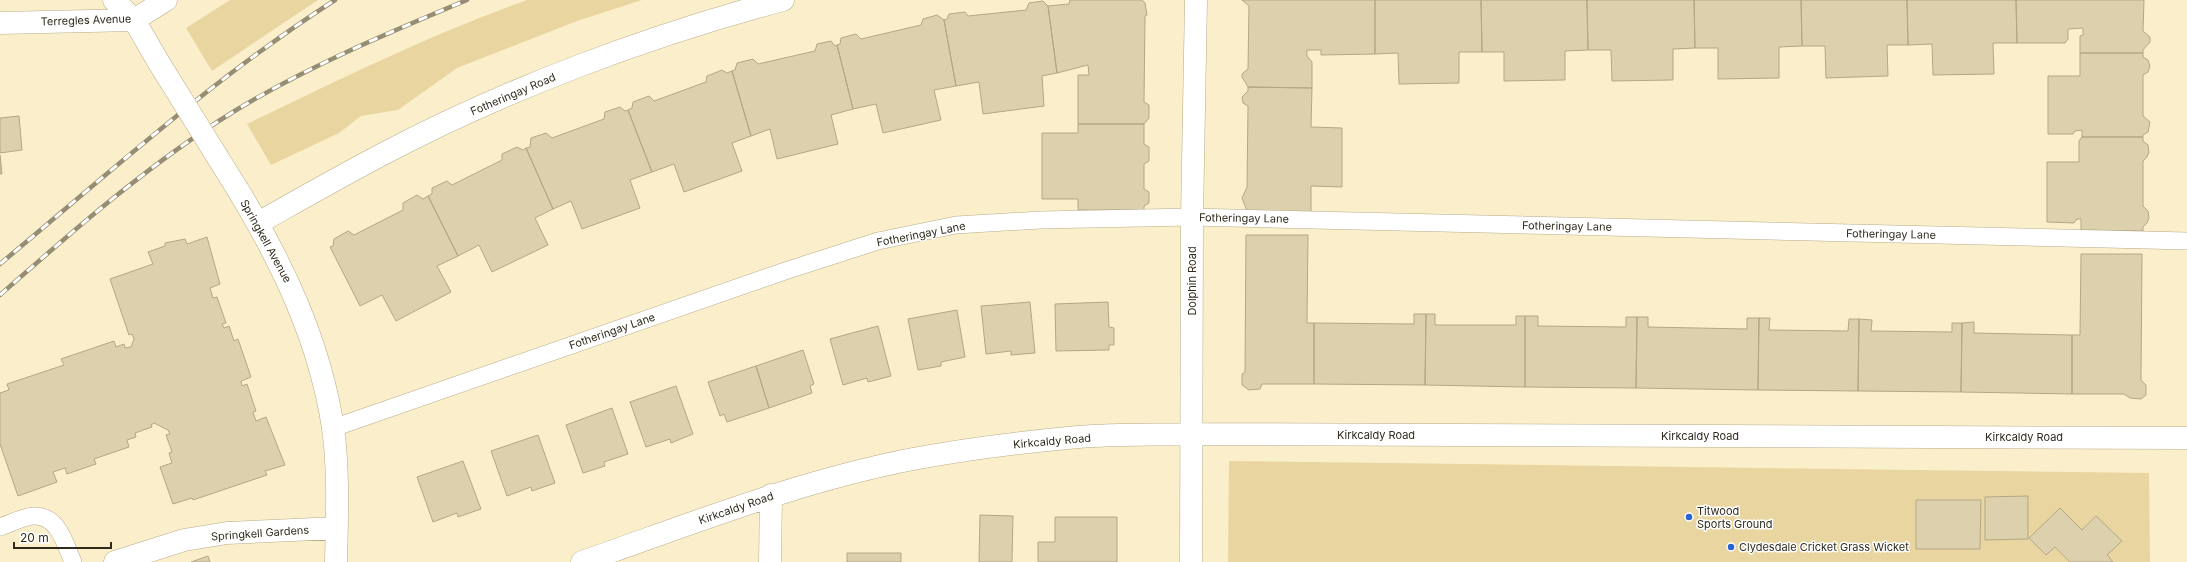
<svg xmlns="http://www.w3.org/2000/svg" width="2187" height="562" font-family="Inter,sans-serif">
<style>
.green{fill:#e9d59f}
.building{fill:#dcd0ad;stroke:#b3a786}
.lines{fill:none;stroke-linecap:round;stroke-linejoin:round}
.service-casing{stroke:#b7ab89;stroke-width:18}
.minor-casing{stroke:#b7ab89;stroke-width:23}
.service{stroke:#fff;stroke-width:17}
.minor{stroke:#fff;stroke-width:22}
.rail-casing{stroke:#958d74;stroke-width:4.5}
.rail{stroke:#fff;stroke-width:3;stroke-dasharray:9;stroke-linecap:butt}
.minor-bridge-casing{stroke:#b7ab89;stroke-width:23;stroke-linecap:butt}
.minor-bridge{stroke:#fff;stroke-width:22}
.poi-dot{fill:#2764d1;stroke:#fff;stroke-width:1.5}
.labels{text-anchor:middle;dominant-baseline:central;stroke-width:3;stroke-linejoin:round;paint-order:stroke}
.street-label{font-size:11px;fill:#302b1d;stroke:#fff}
.poi-label{font-size:11px;fill:#302b1d;stroke:#fff;text-anchor:start}
</style>
<rect width="100%" height="100%" fill="#fbefcb"/>
<path class="green" d="M230 0H318L212 71 186 28Z
M527 0H642L577 21 457 68 398 110 361 116 339 133 271 165 247 124C338 80 431 34 527 0Z
M1229 461 2149 473 2150 562H1228Z"/>
<path class="building" d="M1070 0H1142L1145 3 1147 15 1145 16 1144 102 1149 105V118L1144 124H1078V75H1089L1088 65 1057 73 1048 6 1069 4Z
M1242 0H1375V54L1321 55V50H1307V56L1312 62V88L1248 87 1242 77V74L1248 69 1249 6Z
M1375 0H1481L1482 52H1459V83L1399 84 1398 53 1375 54Z
M1481 0H1587L1588 50 1565 51V80L1504 81V52H1482Z
M1587 0H1694L1695 48 1673 49V80L1612 81 1611 50H1588Z
M1694 0H1801L1802 46 1779 47V78L1718 79V48H1695Z
M1801 0H1907L1908 45H1887L1888 76 1826 78 1825 46H1802Z
M1907 0H2016L2017 43H1993L1994 74 1933 75 1932 44 1908 45Z
M2016 0H2144L2143 31 2150 37V42L2143 50V53H2080V36L2083 35V28L2068 29V39L2065 43H2017Z
M1043 1 1048 6 1057 73 1042 76 1044 106 983 114 979 82 956 86 944 20 947 19 949 14 965 12 968 16 1026 10 1029 3Z
M937 15 944 20 956 86 934 90 941 120 883 133 876 104 853 109 837 45 840 44 841 38 856 34 861 39 921 25 923 19Z
M831 41 835 46 837 45 853 109 831 115 838 144 777 159 770 129 751 136 732 71 735 70 737 63 753 59 758 64 815 51 817 44Z
M2080 53H2143V57L2148 60 2150 66 2148 72 2143 75V116L2150 122 2148 132 2143 135V137H2082V130L2075 131 2073 134H2048V76H2080Z
M722 70 727 73 732 71 751 136 732 143 742 171 684 192 674 164 652 172 628 110 632 108 633 102 649 96 654 101 706 82 707 76Z
M1248 87 1312 88 1311 127 1342 128V187L1311 186V212L1247 211 1242 198 1247 187 1248 106 1243 103 1242 97 1248 91Z
M620 107 625 111 628 110 652 172 630 180 640 208 582 229 571 201 553 209 526 148 530 147 531 138 546 133 552 138 604 119 605 112Z
M19 116 22 150 0 153V118Z
M1078 124H1144V144L1149 147V161L1144 164V189L1149 192V203L1144 206V210H1078V199H1042V133H1078Z
M2082 137H2143V141L2148 145 2149 152 2147 157 2143 161V206L2148 211 2149 218 2147 223 2143 227V231L2081 230V219H2077L2074 223 2047 222V162H2079V141Z
M517 147 523 150 526 148 553 209 535 218 548 245 492 272 479 245 458 256 428 196 432 194V188L447 181 452 185 502 160V154Z
M0 155 2 174H0Z
M417 195 423 199 428 196 458 256 437 266 451 292 396 321 382 295 360 306 330 247 333 246 334 239 348 231 354 235 403 210V203Z
M1246 235H1308L1307 323H1314V384H1262L1260 389 1249 390 1242 385V374L1245 372Z
M207 237 220 284 210 288 213 298 217 297 226 323 222 324 224 328 229 326 234 341 238 339 251 377 241 381 242 386 247 384 256 411 253 412 256 421 266 417 285 465 265 471 267 475 193 500 192 498 173 504 160 467 172 463 169 453 172 452 166 435 170 434 168 430 154 423 151 425 152 427 135 433 136 437 127 440 129 447 94 459 96 464 67 474 65 468 53 472 57 482 18 496 0 444V393L9 390 7 384 64 365 61 359 114 341 116 347 124 344 125 348 131 347 134 339 132 334 129 335 110 279 153 264 148 252 165 246V243L185 239 187 244Z
M2081 254H2142L2141 380 2146 385V395L2141 399 2130 398 2124 394H2072V335H2080Z
M1030 302 1035 353 1011 355V351L986 354 981 306Z
M1108 302 1109 327 1114 328V345H1109V350L1056 351 1055 304Z
M957 310 965 357 941 362V366L918 370 908 319Z
M1414 314H1426L1425 385 1314 384V323L1414 324Z
M1426 314H1435V325H1516V316H1525V387L1425 385Z
M1525 316H1538V326L1626 327V317H1637L1636 388 1525 387Z
M1637 317H1648V327L1747 329V318H1759L1758 390 1636 388Z
M1759 318H1770L1769 330 1848 331 1849 319H1859L1858 391 1758 390Z
M1859 319 1872 320 1871 331 1952 332V323H1962L1961 392 1858 391Z
M1974 322V333L2072 335V394L1961 392 1962 323Z
M878 326 891 376 868 382 867 378 843 385 830 339Z
M803 350 814 384 810 386 812 393 769 408 756 366Z
M756 366 769 408 727 422 724 414 720 416 708 382Z
M676 386 693 434 671 443 670 439 646 447 630 402Z
M612 408 628 454 604 462 605 466 583 473 566 425Z
M538 435 555 483 532 491 531 487 507 496 491 451Z
M463 461 481 509 458 517 457 513 433 522 417 477Z
M2028 496V539L1985 540V497Z
M1916 500H1981L1980 549H1916Z
M2060 508 2082 530 2096 516 2122 541 2107 555 2113 562H2070L2055 547 2046 555 2029 538Z
M980 515 1013 516 1012 562H979Z
M1055 517H1117V562H1038V542H1055Z
M847 553H901V562H847Z
M208 556 210 562H191Z"/>
<g class="lines">
<defs>
<path id="service" d="M333 428 785 271 878 241 956 225 1041 220 1192 217 2187 241
M0 527C10 524 22 517 33 516 58 514 65 544 73 562"/>
<path id="minor" d="M114 0 134 20 159 63
M0 23 134 20 166 0
M238 190C283 264 320 342 333 428 339 472 337 518 336 562
M258 223C299 200 341 176 383 154 506 89 648 36 783 0
M115 562 184 540 227 533 337 528
M582 562C691 524 799 481 913 459 967 449 1023 442 1078 437 1116 434 1154 435 1192 434L2187 438
M770 562 771 495
M1191 562 1192 217 1196 0"/>
</defs>
<use href="#service" class="service-casing"/>
<use href="#minor" class="minor-casing"/>
<use href="#service" class="service"/>
<use href="#minor" class="minor"/>
<defs>
<path id="rail" d="M0 264C109 173 215 77 335 0
M0 295C74 230 149 164 233 112 306 67 388 33 467 0"/>
</defs>
<use href="#rail" class="rail-casing"/>
<use href="#rail" class="rail"/>
<defs>
<path id="minor-bridge" d="M159 63 238 190"/>
</defs>
<use href="#minor-bridge" class="minor-bridge-casing"/>
<use href="#minor-bridge" class="minor-bridge"/>
</g>
<g class="poi-dot">
<circle cx="1689" cy="517" r="4"/>
<circle cx="1731" cy="547" r="4"/>
</g>
<g class="labels">
<g class="street-label">
<text transform="translate(86 20) rotate(-2)">Terregles Avenue</text>
<text transform="translate(513 94) rotate(-23)">Fotheringay Road</text>
<text transform="translate(1244 218) rotate(1)">Fotheringay Lane</text>
<text transform="translate(1567 226) rotate(1)">Fotheringay Lane</text>
<text transform="translate(921 234) rotate(-11)">Fotheringay Lane</text>
<text transform="translate(1891 234) rotate(1)">Fotheringay Lane</text>
<text transform="translate(266 241) rotate(61)">Springkell Avenue</text>
<text transform="translate(1192 281) rotate(-90)">Dolphin Road</text>
<text transform="translate(612 331) rotate(-19)">Fotheringay Lane</text>
<text x="1376" y="435">Kirkcaldy Road</text>
<text x="1700" y="436">Kirkcaldy Road</text>
<text x="2024" y="437">Kirkcaldy Road</text>
<text transform="translate(1052 441) rotate(-5)">Kirkcaldy Road</text>
<text transform="translate(736 508) rotate(-19)">Kirkcaldy Road</text>
<text transform="translate(260 533) rotate(-4)">Springkell Gardens</text>
</g>
<g class="poi-label">
<text x="1697" y="511">Titwood<tspan x="1697" dy="13">Sports Ground</tspan></text>
<text x="1739" y="547">Clydesdale Cricket Grass Wicket</text>
</g>
</g>
<path d="M14 542v6h97v-6" fill="none" stroke="#302b1d" stroke-width="2"/>
<text x="20" y="542" font-size="12" fill="#302b1d" stroke="#ffffff" stroke-width="3" paint-order="stroke">20 m</text>
</svg>
